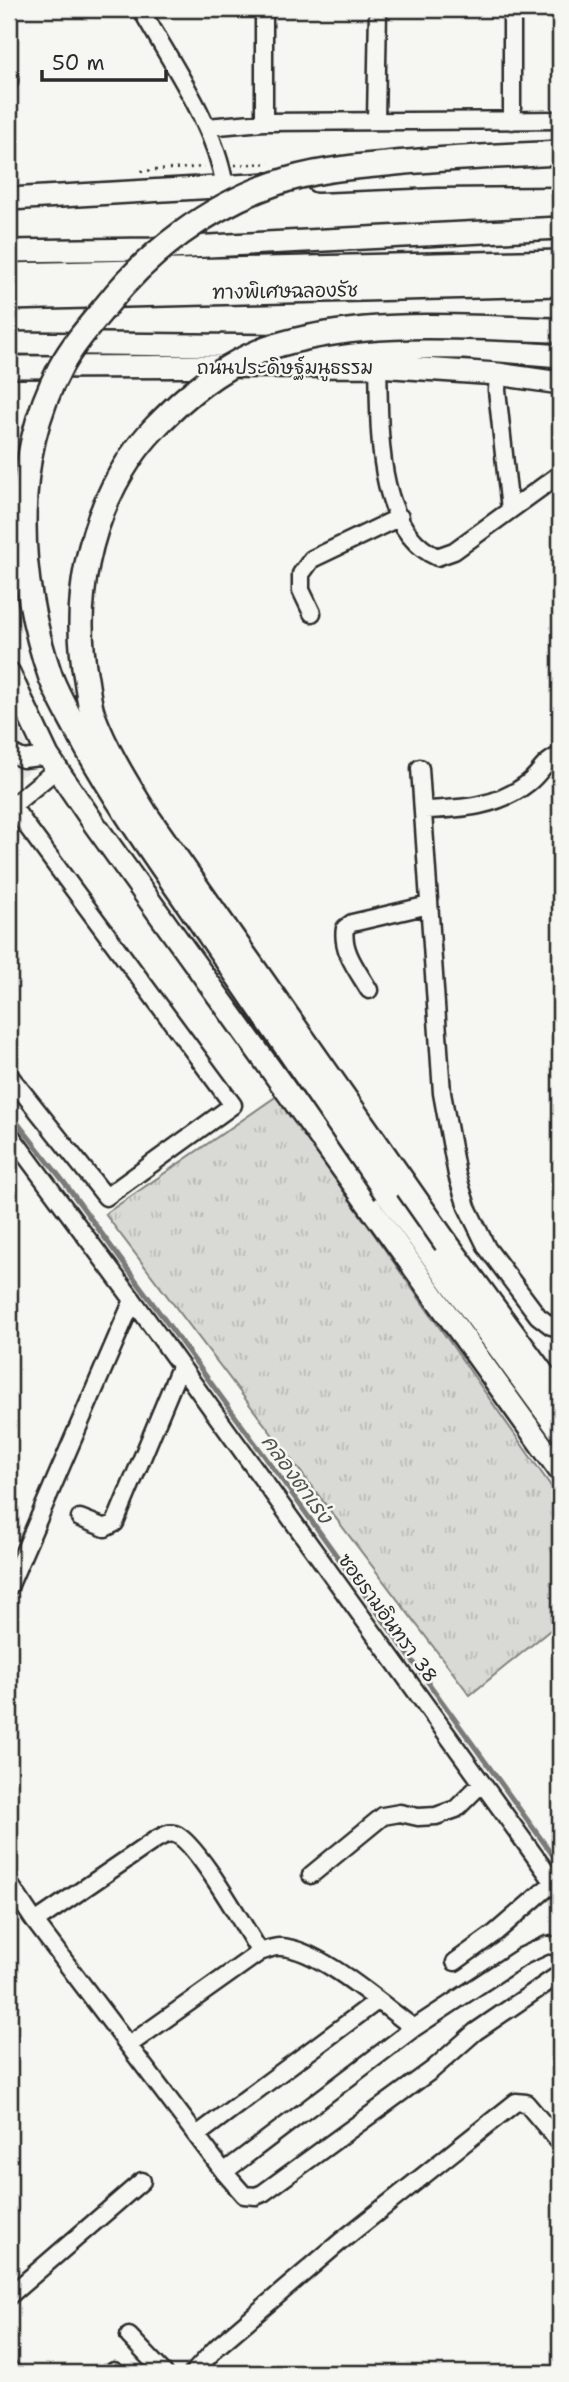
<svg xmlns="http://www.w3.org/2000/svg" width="569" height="2382" font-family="'Shantell Sans','Playpen Sans Thai',sans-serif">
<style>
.built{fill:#e7e7e3}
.grass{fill:url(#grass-tufts);stroke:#828280;stroke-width:2}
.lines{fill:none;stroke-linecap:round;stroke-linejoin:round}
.stream{stroke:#7a7a78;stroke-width:5}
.minor-casing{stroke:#2b2b2b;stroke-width:21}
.major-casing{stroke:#2b2b2b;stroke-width:26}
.highway-casing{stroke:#2b2b2b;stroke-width:28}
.path{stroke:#2b2b2b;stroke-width:2.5;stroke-dasharray:2 5;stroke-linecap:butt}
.minor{stroke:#f6f6f2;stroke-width:16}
.major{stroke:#f6f6f2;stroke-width:21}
.highway{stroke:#f6f6f2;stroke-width:23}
.highway-bridge-casing{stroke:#2b2b2b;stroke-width:28;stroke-linecap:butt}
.highway-bridge{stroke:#f6f6f2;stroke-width:23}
.labels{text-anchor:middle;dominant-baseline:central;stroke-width:5;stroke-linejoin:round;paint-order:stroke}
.street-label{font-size:19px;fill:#2b2b2b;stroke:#f6f6f2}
.water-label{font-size:21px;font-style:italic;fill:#525251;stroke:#f6f6f2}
</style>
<defs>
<pattern id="grass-tufts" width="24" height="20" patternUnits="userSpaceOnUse" patternTransform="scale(1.75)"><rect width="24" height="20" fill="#d9d9d5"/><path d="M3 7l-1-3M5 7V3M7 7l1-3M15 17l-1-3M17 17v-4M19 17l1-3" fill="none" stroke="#babab7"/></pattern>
</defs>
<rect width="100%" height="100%" fill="#f6f6f2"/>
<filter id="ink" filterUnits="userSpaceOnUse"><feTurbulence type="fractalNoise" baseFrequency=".0143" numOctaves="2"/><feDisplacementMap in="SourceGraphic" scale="14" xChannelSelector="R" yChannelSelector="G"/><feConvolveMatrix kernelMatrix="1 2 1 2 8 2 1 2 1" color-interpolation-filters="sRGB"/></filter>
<g filter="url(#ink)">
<path class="built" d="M9 705 36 767 20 777 9 763Z"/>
<path class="grass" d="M277 1096 560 1499V1622L470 1695 105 1214Z"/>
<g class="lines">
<path class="stream" d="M9 1112 64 1182 282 1480 560 1865"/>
<defs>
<path id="minor" d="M141 9C172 65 214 122 225 186
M9 74V82
M376 121 378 9
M512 121V9
M264 122V9
M207 127 264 122 560 120
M378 366C380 423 374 529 437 557L454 551 560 474
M498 374 497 390 510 510
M312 613 301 590V574L312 559 400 517
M9 752 23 759 48 756
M420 768 442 1093 457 1175 467 1207 487 1248 538 1316 551 1326 560 1328
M9 802 233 1105 106 1197 9 1075
M12 806 57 769
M424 810C461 809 498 807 528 783 542 772 542 763 560 755
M369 990C358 971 341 951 345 928L352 923 429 905
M9 1133 133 1300 560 1891
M80 1518 105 1528 115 1523 180 1367
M9 1587 133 1300
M311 1875 383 1816 400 1813 418 1817 436 1816 456 1809 482 1783
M9 1883 35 1922 224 2172 244 2195 256 2196 263 2193 432 2070 475 2032 560 1974
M35 1922 155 1840C161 1837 168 1832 175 1834 197 1842 245 1929 260 1952
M455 1962 495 1933 554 1882
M129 2045 260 1952C267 1950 274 1946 281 1947 320 1949 382 2005 414 2028
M197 2135 377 2001
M224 2172 414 2028 523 1956 547 1945 555 1946 560 1951
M9 2296 142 2181
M129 2336 164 2373
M9 2368 13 2373
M114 2371 116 2373
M193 2373 217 2347 340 2242 516 2102 526 2103 560 2143"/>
<path id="major" d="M317 181 437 176 560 175
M9 199 268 184
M9 251 150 249 560 228
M9 343 464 348 560 356
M9 367 378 366 498 374 560 383
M9 673 48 756 95 825 560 1471"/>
<path id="highway" d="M9 275 560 262
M9 298 560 284
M386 1192 560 1430
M446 1243 560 1398"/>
</defs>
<use href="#minor" class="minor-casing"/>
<use href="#major" class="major-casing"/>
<use href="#highway" class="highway-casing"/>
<path class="path" d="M235 165 270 163
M141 171 204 167"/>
<use href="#minor" class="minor"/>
<use href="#major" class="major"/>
<use href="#highway" class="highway"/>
<defs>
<path id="highway-bridge" d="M386 1192C319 1094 251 996 184 898 146 844 109 790 78 732 69 715 58 696 51 678 17 580 10 462 60 368 72 346 89 326 105 307 148 252 208 207 274 184 310 171 349 167 386 164 444 158 502 156 560 153
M446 1243 145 813C126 782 106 750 93 715 89 704 88 691 86 679 72 603 88 521 131 457 145 436 163 419 181 402 209 377 245 354 281 344 371 318 468 328 560 330"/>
</defs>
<use href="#highway-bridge" class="highway-bridge-casing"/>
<use href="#highway-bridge" class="highway-bridge"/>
</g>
</g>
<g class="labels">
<g class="street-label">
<text transform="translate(285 291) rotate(-1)">ทางพิเศษฉลองรัช</text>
<text x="285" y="367">ถนนประดิษฐ์มนูธรรม</text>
<text transform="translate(388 1618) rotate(54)">ซอยรามอินทรา 38</text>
</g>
<g class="water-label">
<text transform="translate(297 1479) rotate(54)">คลองตาเร่ง</text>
</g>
</g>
<rect width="569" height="2382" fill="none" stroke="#f6f6f2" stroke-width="35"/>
<rect x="18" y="18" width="534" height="2347" fill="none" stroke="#2b2b2b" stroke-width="2.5" filter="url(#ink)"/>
<path d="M42 70v10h124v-10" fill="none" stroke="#2b2b2b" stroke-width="3.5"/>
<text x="52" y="70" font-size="21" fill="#2b2b2b" stroke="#f6f6f2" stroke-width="5" paint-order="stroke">50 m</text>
</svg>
